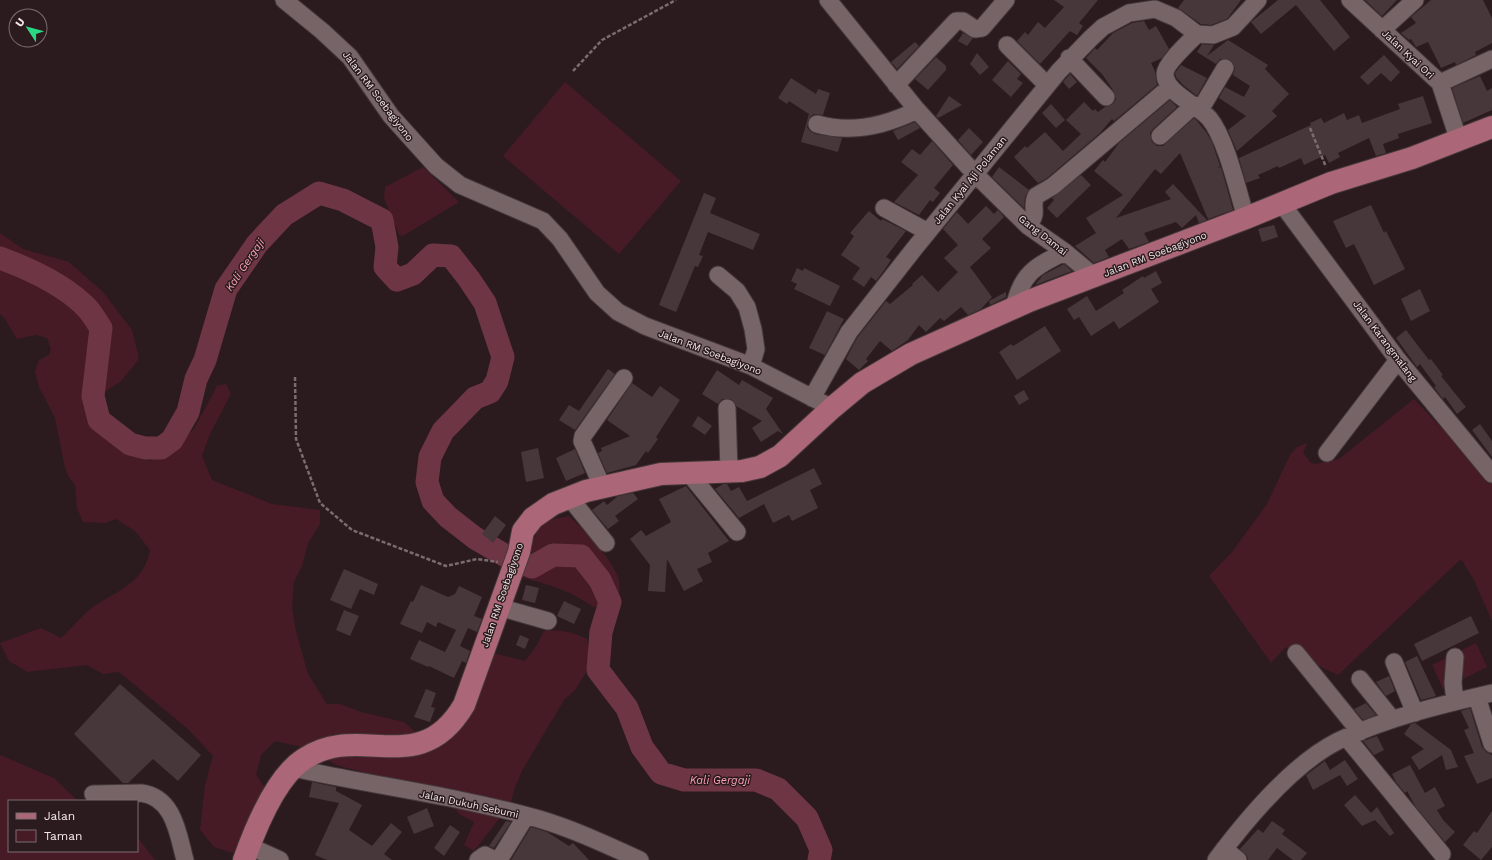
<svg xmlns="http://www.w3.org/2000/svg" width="1492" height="860" font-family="'Work Sans',sans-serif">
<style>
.green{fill:#461b26}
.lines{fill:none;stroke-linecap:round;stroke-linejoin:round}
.river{stroke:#6e3644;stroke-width:23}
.building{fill:#48373a}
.minor-casing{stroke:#44383a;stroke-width:19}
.major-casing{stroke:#44383a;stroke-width:24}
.path{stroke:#7a6c6f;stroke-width:2.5;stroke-dasharray:4 2;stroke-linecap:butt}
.minor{stroke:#776467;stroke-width:17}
.major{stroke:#ab6677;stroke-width:22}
.labels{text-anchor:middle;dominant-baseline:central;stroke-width:3;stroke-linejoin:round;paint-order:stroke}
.street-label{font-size:10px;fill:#f3e8ea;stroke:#2b1b1e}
.water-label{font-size:11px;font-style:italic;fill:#fba0b4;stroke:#2b1b1e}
</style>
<rect width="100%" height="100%" fill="#2b1b1e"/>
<path class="green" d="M565 82 681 181 619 254 503 156Z
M423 167 459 202 403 236 399 235 384 198 385 187Z
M0 233 23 249 69 262 103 292 132 330 139 358 136 363 121 381 90 402 96 426 100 430 122 449 139 458 150 461 167 454 194 429 217 386 226 384 231 394 210 434 202 456 212 480 272 504 320 510V524L308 543 302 566 294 582 292 608 296 631 308 674 327 704H340L361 712 404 722 433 747 456 735 472 712 477 693 493 653 525 661 537 645 544 631C560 629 573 632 587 639L590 666 575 690 564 700 523 769 515 787 510 805 474 851 464 845 474 822 459 814 445 793 339 766 302 747 275 741 261 755 256 774 266 790 233 853 214 847 200 830 205 785 213 756 188 729 119 672 103 674 87 665 27 672 9 661 0 643 41 628 61 638C72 628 82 615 93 607 118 590 144 583 150 550L135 531 116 519 105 523 83 522 77 508 75 485 68 476 64 464 55 418 39 387 35 371 39 360 49 355 51 349 47 338 36 335 17 339 5 319 0 314Z
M1414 399 1492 481V621L1474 580 1461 559 1338 675 1317 665 1296 645 1285 648 1271 663 1209 576 1232 552 1267 504 1290 455 1297 447 1307 443 1303 453 1311 463 1316 464 1339 459Z
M569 516C583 529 614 561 619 580 620 586 619 595 619 601L593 607C572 591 547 584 521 577L530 548 542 521Z
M1476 643 1487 667 1443 689 1432 665Z
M0 755 54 778 78 801H9V851H137V837L155 860H0Z"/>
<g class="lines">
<path class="river" d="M0 258C30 269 63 284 86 307 92 313 96 321 101 328L93 396 99 420 130 444 145 448H161L172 440 188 412 196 379 205 360 226 289 257 244 284 215 319 193 343 200 382 220 387 247 385 267 397 280 413 274 433 255 451 256 469 279 485 303 503 357 497 381 490 392 475 398 443 431 430 457 427 482 433 501 448 517 475 538 506 556 532 567 553 555 581 556 600 580 610 602 601 632 598 670 627 708 642 747 661 773 684 780H756L778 789 807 818 821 850 819 860"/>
</g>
<path class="building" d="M1054 0H1098L1079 23 1083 26 1077 35 1070 31 1040 64 1017 41 1025 32 1028 35 1038 22 1045 28 1064 7Z
M1184 0H1241L1227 19 1211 25 1201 24 1178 8Z
M1278 0H1320L1350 37 1334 51 1296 5 1261 34 1251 22Z
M1365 0H1397L1382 16Z
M1431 0H1483L1492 18V43L1475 52 1476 55 1456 65 1455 62 1441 68 1428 42 1416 47 1411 39 1409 40 1401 33 1416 23 1411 17Z
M1144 21 1149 30 1156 26 1169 49 1162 58 1151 63 1155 71 1157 85 1114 121 1112 119 1100 133 1047 178 1038 183 1014 157 1025 146 1027 148 1045 132 1063 151 1081 134 1066 120 1084 102 1093 111 1095 109 1098 112 1105 107 1113 104 1116 99 1113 90 1102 74 1086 58 1095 48 1097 50 1113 33 1132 23Z
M963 33 973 38 967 46 958 41Z
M1228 40 1268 65 1265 69 1289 94 1272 111 1277 116 1237 151 1228 130 1246 116 1219 98 1225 87 1244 97 1250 86 1233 75 1235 68 1230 60 1220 59 1216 64 1197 52 1202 44 1214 45 1207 56Z
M915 42 919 46 897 69 891 62Z
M977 53 989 67 980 75 970 64Z
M1384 55 1400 72 1391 82 1381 73 1368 85 1360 77Z
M936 57 946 66V70L928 90 915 79Z
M1008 61 1021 74 1017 79 1023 83 1011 97 992 80Z
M1181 65 1207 78 1197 96 1183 85 1176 77 1175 73Z
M1070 74 1077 82 1069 89 1063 82Z
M1480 76 1487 91 1492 88V110L1463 123 1452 88Z
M791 78 816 94 818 89 830 93 823 115 814 114 810 117 807 127 810 131 815 134 842 138 838 152 801 142 809 114 789 101 787 104 778 98Z
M949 96 962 105 938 118 936 116Z
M1423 96 1432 123 1398 134 1399 138 1383 144 1386 153 1376 156 1369 138 1338 153 1340 157 1329 163 1325 155 1304 165 1301 158 1279 168 1278 166 1258 175 1260 178 1246 183 1239 158 1311 125 1310 123 1321 118 1324 123 1344 113 1347 120 1359 115 1362 123 1400 109 1398 104Z
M1170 100 1177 107 1153 129 1150 133 1152 142 1157 146H1163L1194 118 1197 121 1206 132 1212 142 1220 166 1218 168 1221 167 1233 210 1208 219 1180 153 1161 174 1155 169 1116 218 1171 199 1165 192 1173 184 1207 220 1199 223 1196 215 1182 228 1176 222 1144 233 1149 242 1129 249 1122 239 1105 250 1109 257 1094 263 1075 246 1096 233 1086 218 1123 195 1094 171 1103 160 1105 162 1119 143Z
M1051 104 1065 120 1056 128 1042 113Z
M915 122 920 128 898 140 893 131Z
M969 128 983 142 971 155 958 140Z
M932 141 953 165 934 188 940 193 933 202 930 200 919 215 894 202 918 175 901 162 912 149 920 155Z
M999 167 1029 190 1025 197 1024 208 992 177Z
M1081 175 1091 185 1057 218 1047 208 1054 200 1052 198Z
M704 193 716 198 710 213 760 234 753 250 708 232 699 255 703 256 698 267 695 266 676 312 659 305Z
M1371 205 1384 233 1386 231 1405 269 1374 285 1354 244 1346 248 1333 221Z
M986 206 994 214 998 210 1004 217 982 239 991 248 970 267 992 297 981 309 968 315 961 307 944 321 940 318 926 332 919 325 908 340 892 351 880 341 866 359 868 361 859 370 846 359 857 338 886 301 890 304 913 285 912 284 922 275 938 292 958 272 944 258 958 245 943 229 957 212 968 224Z
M869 211 881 221 882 219 906 231 886 257 891 260 885 269 876 281 871 277 864 287 852 279 860 268 841 255 854 236 850 233Z
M1274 225 1278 237 1262 242 1258 229Z
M1064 264 1072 271 1035 285 1043 275Z
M797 268 803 271 804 268 840 286 830 306 794 289 797 284 791 281Z
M1156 271 1162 283 1151 289 1159 302 1119 329 1114 321 1091 336 1079 317 1074 320 1067 309 1087 296 1096 311 1124 293 1122 290 1143 276 1144 278Z
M1420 289 1430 311 1411 321 1401 299Z
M1006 292V297L990 305 989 301Z
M827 311 844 319 825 355 809 348Z
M1045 326 1061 351 1017 380 999 352 1011 344 1013 346Z
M1406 330 1429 360 1431 359 1443 375 1441 376 1466 407 1457 414 1445 397 1443 399 1434 387 1436 386 1420 364 1417 367 1396 338Z
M608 369 615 374 575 430 559 420 569 405 579 411Z
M717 370 739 385 742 380 773 398 766 409 783 434 778 431 761 442 752 428 762 421 736 406 731 399H722L718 404 702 394Z
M632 383 652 397 660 386 680 400 656 437 658 439 648 453 646 451 636 465 607 473 598 453 602 451 601 448 630 436 607 420Z
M1024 390 1029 399 1019 405 1014 396Z
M698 416 712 426 705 435 692 426Z
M1480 424 1492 441V457L1472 430Z
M538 448 544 478 526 482 521 452Z
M575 449 585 473 566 481 556 458Z
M814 468 822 484 810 490 818 508 792 521 789 515 773 523 764 504 739 518 715 489 723 484H727L731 491 739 487 747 501Z
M686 486 729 541 708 553 712 562 697 569 703 581 684 591 667 559 665 592 648 591 650 565 630 539 641 530 646 536 671 522 659 499Z
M633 493 638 499 615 516 619 521 608 529 592 510 604 501 607 505 618 496Z
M495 516 506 525 493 543 482 534Z
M344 569 378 584 374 595 360 589 351 609 330 600Z
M421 585 448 597 455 594 459 586 482 597 474 616 482 619 477 632 468 628 460 646 470 651 466 663 462 661 454 678 429 666 428 667 410 659 419 640 445 652 456 630 438 622 436 627 427 622 422 633 400 624 411 601 413 602Z
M526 585 539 588 535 603 522 600Z
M564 601 581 609 574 624 557 616Z
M344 610 359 616 350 636 336 630Z
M1471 616 1479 633 1422 661 1414 644Z
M520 635 529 639 525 649 516 645Z
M1417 656 1436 696 1421 700 1405 662Z
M1389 676 1395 691 1386 696 1376 682Z
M120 684 201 755 178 781 153 759 128 783H123L74 734Z
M426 689 436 693 431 707 435 708 430 722 414 717Z
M1366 703 1376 715 1363 720 1354 709Z
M1470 708 1482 747 1486 752 1492 755V778L1477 784 1464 756 1474 753 1464 730 1469 728 1461 711Z
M1415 723 1451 750 1458 767 1446 770 1442 755 1419 770 1411 757 1424 749 1404 734 1411 724Z
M1377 736 1384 750 1374 755 1363 741Z
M1345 760 1358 779 1347 786 1340 775 1313 790 1306 775 1325 761 1330 770Z
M1410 765 1425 793 1435 787 1445 806 1437 810 1443 820 1455 832 1445 842 1415 806 1407 791 1405 793 1396 782 1392 774Z
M312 782 336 787V791L362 805 349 830 372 846 391 823 402 832 384 854 392 860H327L315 855 339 803 309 797Z
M1355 795 1371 813 1377 807 1394 833 1390 836 1375 820 1362 826 1344 805Z
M427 808 434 826 414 834 407 817Z
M1492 811V847L1481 860 1463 845 1474 831 1477 833Z
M506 821 511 822 494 848 489 846Z
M1272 821 1285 830 1282 834 1307 853 1301 860H1293L1277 848 1268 860H1248L1247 856 1240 849 1258 829 1263 833Z
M450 825 460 832 444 856 434 848Z
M531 827 547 832 569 846 573 843 589 860H511Z"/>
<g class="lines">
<defs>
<path id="minor" d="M284 0 322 31 350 57 391 116 436 166 460 185 543 221 560 239 597 293 618 312 645 326 751 366 832 408
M828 0 917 110 975 174 1028 226 1065 252 1095 277
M1350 0 1440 83 1459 141
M1382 30 1415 0
M1197 34C1189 42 1165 64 1165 74 1165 92 1197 105 1209 118 1226 138 1238 192 1246 218
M1007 45 1047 85
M1069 58 1106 97
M1440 83 1492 59
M896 85 956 21H963L975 29 982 28 1006 0
M1200 110 1225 68
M817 124C852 134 885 126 917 110
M1160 136 1194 105
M1282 204 1398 360 1492 474
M884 208 928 232
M1028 226C1040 211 1030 208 1036 196L1053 186 1169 88
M718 275 737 291 747 307 753 329 756 349 751 366
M1014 308C1021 274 1035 266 1065 252
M812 398 849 332 914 249 1059 71 1091 38 1103 27 1129 13 1155 9 1176 18 1197 34 1213 35 1233 27 1258 0
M727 408 729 470
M1327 453 1398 360
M688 472 737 532
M602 486 582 441 583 436 624 378
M569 497 606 543
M499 607 548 621
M1296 653 1360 732
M1394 662 1415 713
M1360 679 1392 719
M1477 697 1492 744
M1455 702 1453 683 1455 657
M1347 738 1442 854
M293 768C375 786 458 796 539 819 573 829 607 845 640 860
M93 794 141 793C174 797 178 834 185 860
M249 846 280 860
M1224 849 1238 860
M478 860 485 855 495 860
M499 860 526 816
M1216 860C1246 820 1292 764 1338 741 1386 718 1440 705 1492 693"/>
<path id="major" d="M244 860C255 829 276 777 304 759 360 721 419 781 464 705L519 552 523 531 533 518 553 504 586 491 661 474 742 471 760 467 780 456 832 408 862 383 911 354 1029 301 1246 218 1331 183 1412 158 1492 127"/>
</defs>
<use href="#minor" class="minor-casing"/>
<use href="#major" class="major-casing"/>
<path class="path" d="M573 71 602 40 676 0
M1310 128 1326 167
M295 377 296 439 320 503 352 530 446 566 477 559 498 562"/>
<use href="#minor" class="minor"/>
<use href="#major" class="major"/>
</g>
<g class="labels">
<g class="street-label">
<text transform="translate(1408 54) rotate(43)">Jalan Kyai Ori</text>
<text transform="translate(378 96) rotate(53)">Jalan RM Soebagiyono</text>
<text transform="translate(970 180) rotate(-51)">Jalan Kyai Aji Polaman</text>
<text transform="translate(1043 235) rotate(38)">Gang Damai</text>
<text transform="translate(1155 254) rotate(-21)">Jalan RM Soebagiyono</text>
<text transform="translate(1385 341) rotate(53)">Jalan Karangmalang</text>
<text transform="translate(710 352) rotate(21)">Jalan RM Soebagiyono</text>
<text transform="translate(502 595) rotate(-71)">Jalan RM Soebagiyono</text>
<text transform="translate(469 804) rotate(12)">Jalan Dukuh Sebumi</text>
</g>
<g class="water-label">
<text transform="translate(245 265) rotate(-56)">Kali Gergaji</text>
<text x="720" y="780">Kali Gergaji</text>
</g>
</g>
<rect x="8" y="800" width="130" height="52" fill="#2b1b1e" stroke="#7b6d70"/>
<rect x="16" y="813" width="20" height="6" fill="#ab6677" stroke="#7b6d70"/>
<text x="44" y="820" font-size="12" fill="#f3e8ea">Jalan</text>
<rect x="16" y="830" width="20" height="12" fill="#461b26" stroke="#7b6d70"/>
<text x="44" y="840" font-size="12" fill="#f3e8ea">Taman</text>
<g transform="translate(28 28) rotate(306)"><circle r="19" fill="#2b1b1e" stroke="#7b6d70"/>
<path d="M0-3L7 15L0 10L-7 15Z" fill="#2ad884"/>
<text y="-6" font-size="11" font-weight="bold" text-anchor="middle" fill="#f3e8ea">U</text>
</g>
</svg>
